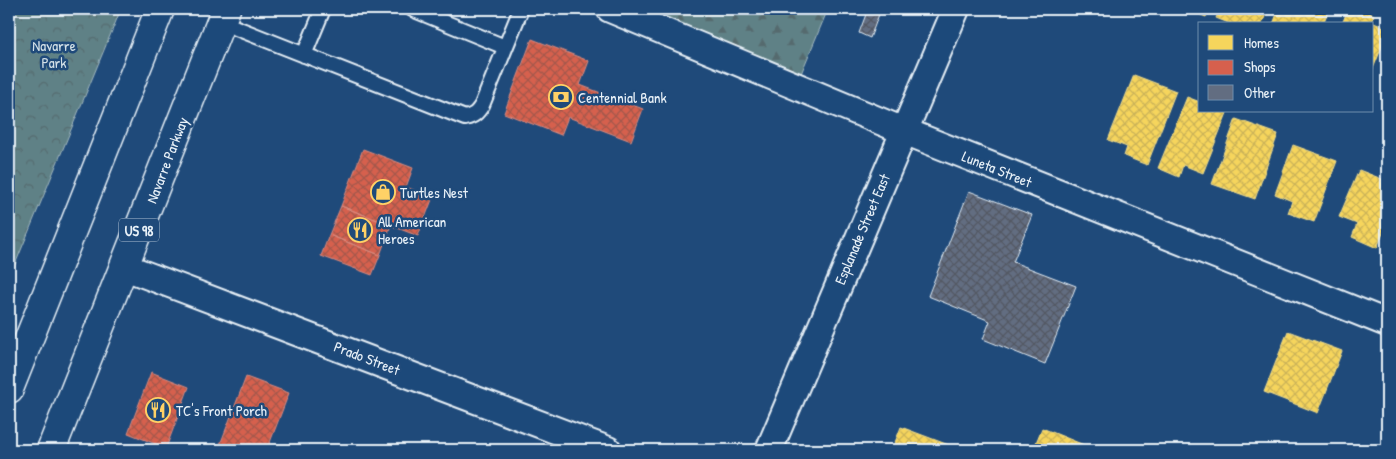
<svg xmlns="http://www.w3.org/2000/svg" width="1396" height="459" font-family="'Patrick Hand',sans-serif">
<style>
.forest{fill:url(#forest-firs);stroke:#a4b9bf}
.park{fill:url(#park-crowns);stroke:#a4b9bf}
.homes{fill:url(#homes-cross-hatch);stroke:#f2dd8b}
.shops{fill:url(#shops-cross-hatch);stroke:#db8c80}
.building{fill:url(#building-cross-hatch);stroke:#e8f1f8}
.lines{fill:none;stroke-linecap:round;stroke-linejoin:round}
.lane-casing{stroke:#e8f1f8;stroke-width:18}
.street-casing{stroke:#e8f1f8;stroke-width:30}
.highway-casing{stroke:#e8f1f8;stroke-width:31}
.path{stroke:#e8f1f8;stroke-width:3;stroke-dasharray:1 4;stroke-linecap:butt}
.lane{stroke:#1f4a7a;stroke-width:14}
.street{stroke:#1f4a7a;stroke-width:26}
.highway{stroke:#1f4a7a;stroke-width:28}
.labels{text-anchor:middle;dominant-baseline:central;stroke-width:5;stroke-linejoin:round;paint-order:stroke}
.shield{fill:#1f4a7a;stroke:#acbfd2;stroke-width:1}
.shield-label{font-size:14px;font-weight:bold;fill:#e8f1f8}
.park-label{font-size:15px;fill:#d3e0e7;stroke:#1f4a7a}
.poi-label{font-size:15px;fill:#e8f1f8;stroke:#1f4a7a;text-anchor:start}
.street-label{font-size:15px;fill:#e8f1f8;stroke:#1f4a7a}
</style>
<defs>
<pattern id="forest-firs" width="22" height="20" patternUnits="userSpaceOnUse" patternTransform="scale(1.25)"><rect width="22" height="20" fill="#5f8186"/><path d="M5 1l3.5 6h-7zM16 11l3.5 6h-7z" fill="#556a6e"/></pattern>
<pattern id="park-crowns" width="20" height="18" patternUnits="userSpaceOnUse" patternTransform="scale(1.25)"><rect width="20" height="18" fill="#5f8186"/><path d="M2 6a3 3 0 1 1 6 0M12 15a3 3 0 1 1 6 0" fill="none" stroke="#556a6e"/></pattern>
<pattern id="homes-cross-hatch" width="8" height="8" patternUnits="userSpaceOnUse" patternTransform="scale(1.25)"><rect width="8" height="8" fill="#f6d55c"/><path d="M0 0l8 8M0 8l8-8" fill="none" stroke="#cab258"/></pattern>
<pattern id="shops-cross-hatch" width="8" height="8" patternUnits="userSpaceOnUse" patternTransform="scale(1.25)"><rect width="8" height="8" fill="#d6604d"/><path d="M0 0l8 8M0 8l8-8" fill="none" stroke="#a4584c"/></pattern>
<pattern id="building-cross-hatch" width="8" height="8" patternUnits="userSpaceOnUse" patternTransform="scale(1.25)"><rect width="8" height="8" fill="#626d81"/><path d="M0 0l8 8M0 8l8-8" fill="none" stroke="#535963"/></pattern>
</defs>
<rect width="100%" height="100%" fill="#1f4a7a"/>
<filter id="ink" filterUnits="userSpaceOnUse"><feTurbulence type="fractalNoise" baseFrequency=".02" numOctaves="2"/><feDisplacementMap in="SourceGraphic" scale="10" xChannelSelector="R" yChannelSelector="G"/><feConvolveMatrix kernelMatrix="1 2 1 2 8 2 1 2 1" color-interpolation-filters="sRGB"/></filter>
<g filter="url(#ink)">
<path class="forest" d="M646 9H828L800 76 645 13Z"/>
<path class="park" d="M9 9H121L9 279Z"/>
<path class="homes" d="M1186 9H1209L1206 17Z
M1220 9H1268L1262 24H1231L1216 18Z
M1279 9H1329L1323 24H1273Z
M1348 9H1360L1374 15 1371 22 1387 28V35L1372 71V24H1342Z
M1134 75 1176 91 1147 165 1124 156 1127 147 1108 140Z
M1187 97 1200 102V111H1223L1227 113 1203 173 1183 165 1179 177 1158 168Z
M1236 119 1278 134 1255 199 1212 184Z
M1293 145 1337 161 1314 222 1288 213 1292 201 1275 194Z
M1359 170 1387 181V223L1377 248 1352 237 1357 224 1339 217Z
M1288 331 1342 351 1318 413 1264 392Z
M901 427 962 450H892Z
M1042 428 1084 445 1082 450H1033Z"/>
<path class="shops" d="M532 39 589 61 580 85 643 109 631 141 568 117 561 135 504 113Z
M363 149 413 168 406 187 433 197 418 236 341 206Z
M341 206 391 225 380 255 329 235Z
M329 235 380 255 372 275 321 256Z
M151 372 189 387 166 448 128 433Z
M246 377 289 393 267 450H218Z"/>
<path class="building" d="M868 9H881L870 38 859 33Z
M969 191 1032 215 1013 262 1076 286 1045 364 983 339 990 321 928 296Z"/>
<g class="lines">
<defs>
<path id="lane" d="M412 9 505 47
M221 22 465 118C474 116 477 113 482 105L521 9
M304 55 323 9"/>
<path id="street" d="M610 9 904 131 1387 323
M125 267 608 450
M769 450 956 9"/>
<path id="highway" d="M9 389 160 9
M51 450 226 9"/>
</defs>
<use href="#lane" class="lane-casing"/>
<use href="#street" class="street-casing"/>
<use href="#highway" class="highway-casing"/>
<path class="path" d="M9 14 11 9"/>
<use href="#lane" class="lane"/>
<use href="#street" class="street"/>
<use href="#highway" class="highway"/>
</g>
</g>
<defs>
<symbol id="bank-ring" viewBox="-11 -11 22 22"><circle r="9.5" fill="#1f4a7a" stroke="#ffd166" stroke-width="1.5"/><path d="M-6-4H6V4H-6ZM0-2.3a2.3 2.3 0 1 0 0 4.6a2.3 2.3 0 1 0 0-4.6Z" fill="#ffd166"/></symbol>
<symbol id="shop-ring" viewBox="-11 -11 22 22"><circle r="9.5" fill="#1f4a7a" stroke="#ffd166" stroke-width="1.5"/><path d="M-5-2.5h2.3a2.7 3.5 0 0 1 5.4 0H5L5.5 6h-11ZM-1.5-2.5h3a1.5 2.3 0 0 0-3 0Z" fill="#ffd166"/></symbol>
<symbol id="restaurant-ring" viewBox="-11 -11 22 22"><circle r="9.5" fill="#1f4a7a" stroke="#ffd166" stroke-width="1.5"/><path d="M-5-6h1v4h1v-4h1v4h1v-4h1v5L-1.5 .5V6h-2V.5L-5-1ZM5-6V6H3V1.5H1.5Q1.5-4 5-6Z" fill="#ffd166"/></symbol>
</defs>
<g fill-rule="evenodd">
<use href="#bank-ring" x="547" y="83" width="28" height="28"/>
<use href="#shop-ring" x="369" y="178" width="28" height="28"/>
<use href="#restaurant-ring" x="346" y="216" width="28" height="28"/>
<use href="#restaurant-ring" x="144" y="396" width="28" height="28"/>
</g>
<g class="labels">
<rect class="shield" x="119" y="218.5" width="40" height="23" rx="4"/>
<g class="shield-label">
<text x="139" y="230">US 98</text>
</g>
<g class="park-label">
<text x="54" y="45">Navarre<tspan x="54" dy="17">Park</tspan></text>
</g>
<g class="poi-label">
<text x="578" y="97">Centennial Bank</text>
<text x="400" y="192">Turtles Nest</text>
<text x="378" y="221">All American<tspan x="378" dy="17">Heroes</tspan></text>
<text x="176" y="410">TC's Front Porch</text>
</g>
<g class="street-label">
<text transform="translate(167 160) rotate(-69)">Navarre Parkway</text>
<text transform="translate(997 169) rotate(22)">Luneta Street</text>
<text transform="translate(862 229) rotate(-67)">Esplanade Street East</text>
<text transform="translate(367 358) rotate(21)">Prado Street</text>
</g>
</g>
<rect width="1396" height="459" fill="none" stroke="#1f4a7a" stroke-width="30"/>
<rect x="15" y="15" width="1366" height="429" fill="none" stroke="#e8f1f8" stroke-width="2" filter="url(#ink)"/>
<rect x="1198" y="22" width="175" height="90" fill="#1f4a7a" stroke="#6f8dac"/>
<rect x="1208" y="35" width="25" height="15" fill="#f6d55c" stroke="#6f8dac"/>
<text x="1244" y="48" font-size="15" fill="#e8f1f8">Homes</text>
<rect x="1208" y="60" width="25" height="15" fill="#d6604d" stroke="#6f8dac"/>
<text x="1244" y="72" font-size="15" fill="#e8f1f8">Shops</text>
<rect x="1208" y="85" width="25" height="15" fill="#626d81" stroke="#6f8dac"/>
<text x="1244" y="98" font-size="15" fill="#e8f1f8">Other</text>
</svg>
